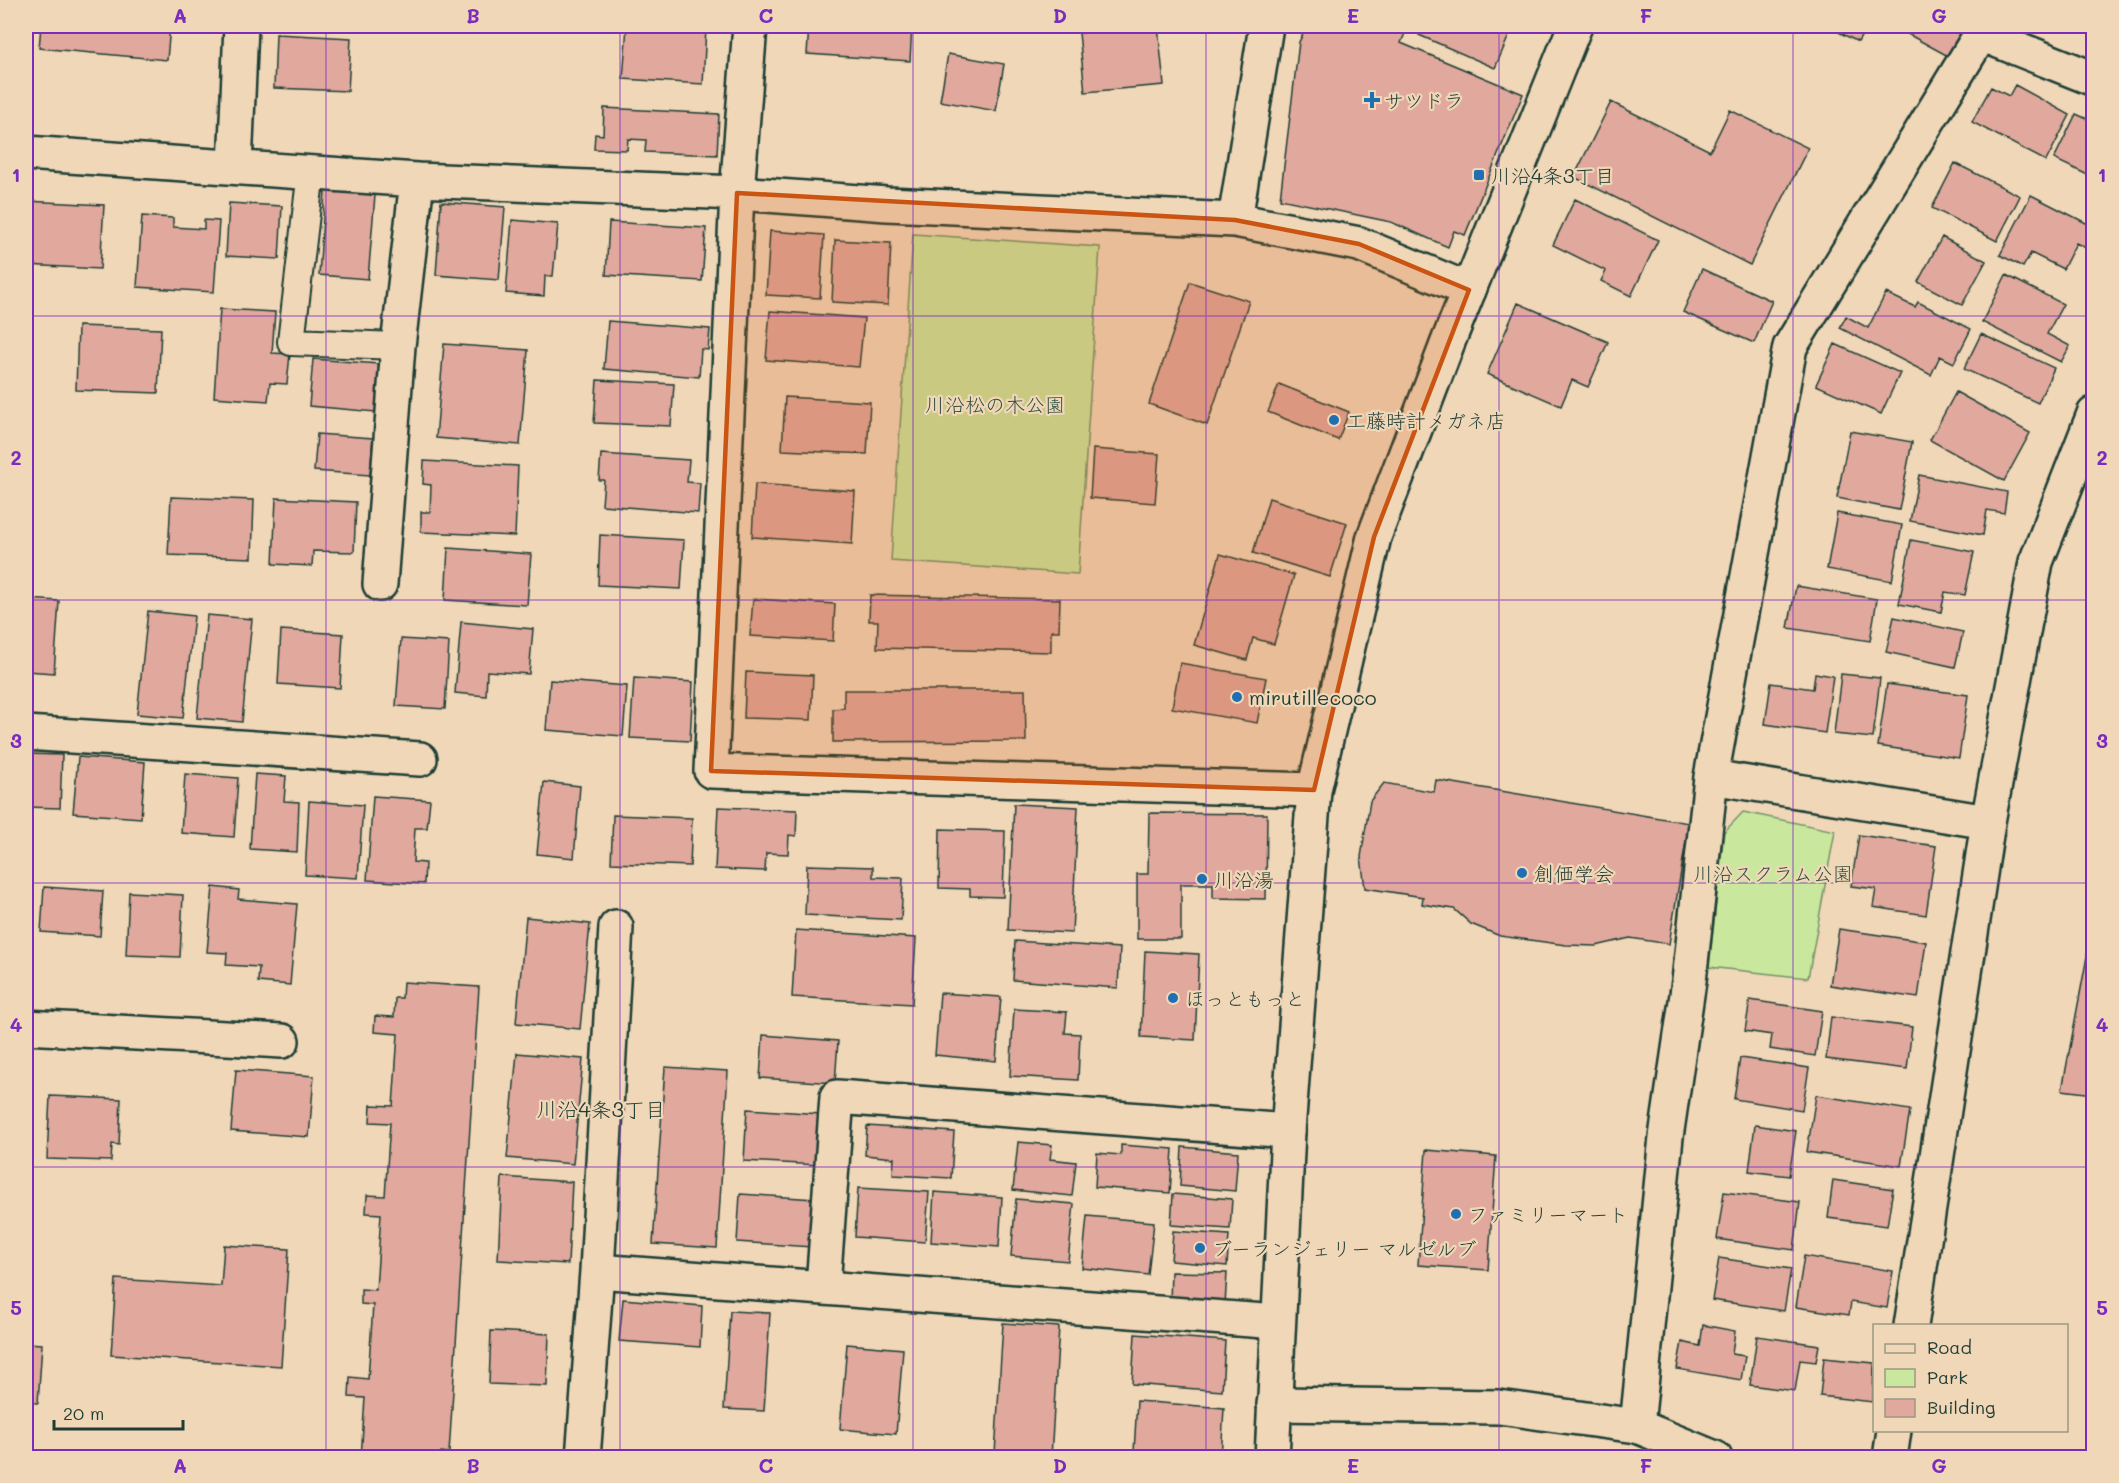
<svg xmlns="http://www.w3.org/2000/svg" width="2119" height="1483" font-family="Mali,'Klee One',sans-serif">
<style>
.green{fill:#cae79e;stroke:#749269;stroke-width:1.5}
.building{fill:#e1a89d;stroke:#1f3d34;stroke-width:1.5}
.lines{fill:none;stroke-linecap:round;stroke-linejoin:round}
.lane-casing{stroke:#1f3d34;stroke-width:30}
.street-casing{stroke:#1f3d34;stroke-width:38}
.secondary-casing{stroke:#1f3d34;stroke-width:38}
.lane{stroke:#f0d7b8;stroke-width:26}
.street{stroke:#f0d7b8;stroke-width:33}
.secondary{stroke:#f0d7b8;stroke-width:33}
.marked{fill:#ca5512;fill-opacity:0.2;stroke:#ca5512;stroke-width:4.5;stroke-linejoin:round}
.grid{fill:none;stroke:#7b2cbf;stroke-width:1.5;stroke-opacity:0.55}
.poi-dot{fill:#1f6fb2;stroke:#f0d7b8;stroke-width:2}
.labels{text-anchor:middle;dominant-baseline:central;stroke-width:4.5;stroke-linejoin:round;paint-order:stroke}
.poi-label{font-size:20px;fill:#1f3d34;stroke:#f0d7b8;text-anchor:start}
.park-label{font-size:20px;fill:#304e3f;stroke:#f0d7b8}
.neighbourhood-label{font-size:21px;fill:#1f3d34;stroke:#f0d7b8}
.neatline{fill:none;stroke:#7b2cbf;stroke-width:2}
.grid-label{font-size:20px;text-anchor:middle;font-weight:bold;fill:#7b2cbf}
</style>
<rect width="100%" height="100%" fill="#f0d7b8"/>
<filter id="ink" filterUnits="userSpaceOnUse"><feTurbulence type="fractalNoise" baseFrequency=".0167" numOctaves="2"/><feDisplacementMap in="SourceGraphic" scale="12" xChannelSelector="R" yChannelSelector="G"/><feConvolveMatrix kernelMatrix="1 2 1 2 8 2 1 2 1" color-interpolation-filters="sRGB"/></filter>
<g filter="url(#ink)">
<path class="green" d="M913 234 1100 247 1078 574 891 561Z
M1743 812 1835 831 1808 978 1709 967 1724 832Z"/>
<path class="building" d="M41 26H170L167 60 39 48Z
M627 26H688L706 28 703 84 623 79Z
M809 26H912L910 61 807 54Z
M1158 26 1164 85 1085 92 1079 33Z
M1307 26H1408L1401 43 1523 94 1465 235 1454 231 1448 247 1391 222 1280 199 1299 42Z
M1423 26H1513L1495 68 1419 35Z
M1827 26H1867L1858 42Z
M1893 26H1965L1948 56Z
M276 34 351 38 348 91 274 88Z
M948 54 1004 64 996 111 940 101Z
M2015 85 2070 115 2046 161 1972 122 1991 87 2009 96Z
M1611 102 1710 151 1730 110 1808 148 1750 265 1574 177Z
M604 108 719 114 717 155 645 152 646 140 628 139 627 150 594 149 595 134 603 135Z
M2076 114 2094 122V178L2054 159Z
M1955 163 2020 196 1997 241 1932 208Z
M325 190 375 195 368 279 319 275Z
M2031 195 2094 227V239L2088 249 2076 243 2063 269 2031 253 2023 267 2000 255Z
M1575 199 1658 240 1631 296 1601 281 1606 271 1553 245Z
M26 201 104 205 100 269 26 265Z
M441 202 505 207 499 280 436 275Z
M229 203 282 206 279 259 226 256Z
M142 216 173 218V227L204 229V220L219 221 214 292 137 287Z
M512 220 558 224 553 276H545L544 296 506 293Z
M609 222 706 228 702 281 606 275Z
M770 231 824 235 820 298 766 295Z
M1942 237 1986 261 1962 305 1918 282Z
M835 240 891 243 888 305 832 302Z
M1702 269 1772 301 1754 343 1683 312Z
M2006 275 2063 304 2047 334 2070 346 2061 362 1982 322Z
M1190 282 1249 301 1207 425 1149 404Z
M1886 293 1915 307 1918 302 1971 329 1954 363 1940 356 1931 375 1840 328 1846 316 1868 328Z
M1518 303 1608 342 1588 387 1572 380 1561 406 1487 374Z
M220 309 275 312 272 353 290 354 287 384 270 383 268 401 214 397Z
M770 311 864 318 859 367 766 360Z
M608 321 710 329 708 350 701 349 699 377 604 369Z
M78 326 161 329 158 393 76 390Z
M1981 334 2054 368 2038 403 1964 369Z
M444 344 528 350 520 445 436 438Z
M1835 344 1900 373 1881 414 1816 385Z
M313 359 379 364 376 412 309 406Z
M597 380 674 384 671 426 594 423Z
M1279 384 1349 412 1338 440 1268 412Z
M1956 392 2030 433 2004 481 1930 440Z
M785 397 870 402 867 454 782 450Z
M1850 431 1912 442 1899 510 1837 498Z
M317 434 373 438 370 475 314 471Z
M1093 449 1159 454 1155 503 1090 498Z
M601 454 689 460 687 482 700 483 698 513 602 505 604 480H599Z
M424 461 518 466 515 536 421 532V512H430L431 485 423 484Z
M1919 475 2007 492 2004 513 1987 510 1983 535 1910 521Z
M755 484 855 491 852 544 752 537Z
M171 497 254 500 252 558 168 555Z
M276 498 356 502 354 552 313 551 312 566 273 564Z
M1269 498 1347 523 1330 577 1253 553Z
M1837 513 1902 525 1892 581 1827 569Z
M600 535 684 540 681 589 598 585Z
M1911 540 1974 552 1965 595 1945 592 1941 612 1899 604Z
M448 548 531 554 527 605 445 600Z
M1220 554 1294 575 1274 644 1253 638 1247 660 1194 645Z
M1796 586 1877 599 1870 641 1788 628Z
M870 595 1060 599 1059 631H1051V652L877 648 878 621H869Z
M26 599 59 601 54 673 26 671Z
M753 599 835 604 833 641 750 636Z
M148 611 194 616 183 718 137 714Z
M207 615 252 619 242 722 197 718Z
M1894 617 1963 632 1955 667 1886 652Z
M461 622 533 629 529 674 487 671 486 696 455 693Z
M281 630 343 634 340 688 278 684Z
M401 639 449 642 445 709 396 706Z
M1180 663 1266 678 1257 723 1172 708Z
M746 672 813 675 811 720 744 718Z
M1815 673 1833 676 1825 733 1765 724 1771 683 1813 689Z
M1841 674 1880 678 1873 738 1834 734Z
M634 678 693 682 690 741 630 738Z
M550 680 627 686 623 736 546 730Z
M1887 684 1968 695 1959 758 1878 746Z
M844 690H1025L1026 741 833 742V709L844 708Z
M26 754 62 755 60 808 26 807Z
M78 757 145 762 141 818 73 813Z
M185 774 238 778 234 837 181 833Z
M255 774 286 776 284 801 299 802 297 852 250 849Z
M1436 780 1689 823 1669 944 1630 938 1596 946 1566 945 1500 936 1471 924 1454 909 1422 904 1423 897 1365 888 1361 857 1370 801 1384 783 1434 792Z
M544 782 580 786 574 858 537 854Z
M373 796 430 800 427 828H415L413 862 425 863 424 884 367 880Z
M309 801 363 805 358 878 305 875Z
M1014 804 1078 807 1072 933 1008 930Z
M718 807 797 810 796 836 789 835 788 854 766 853 765 871 715 869Z
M1149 813 1267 814 1266 899 1213 898V884H1181V939H1137V874H1148Z
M613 815 692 818 690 866 611 863Z
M940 829 1005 831 1003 897 970 896V889L939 888Z
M1859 835 1936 846 1926 915 1873 907 1876 889 1851 886Z
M807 865 873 867V877L903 878 901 920 805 915Z
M44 887 103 891 100 936 41 932Z
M213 887 239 890 238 899 297 904 290 985 258 982 259 967 226 965 227 953 207 952Z
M129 892 183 895 180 957 126 955Z
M526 917 590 924 580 1029 516 1023Z
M2094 919V1094L2062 1090Z
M1839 929 1926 942 1918 998 1830 985Z
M796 930 916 938 912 1004 792 997Z
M1015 941 1120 948 1118 988 1013 980Z
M1145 951 1199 954 1195 1040 1141 1037Z
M403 982 479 987 449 1453 441 1452 440 1458H361L365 1398 349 1397 350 1377 368 1379 373 1305 361 1304V1289L376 1290 381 1214 366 1213 367 1195 385 1196 390 1123 370 1122 371 1105 393 1106 398 1034 374 1032 375 1016 394 1017 395 998H402Z
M940 993 1001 997 996 1061 935 1055Z
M1750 1000 1822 1011 1815 1056 1770 1049 1772 1035 1745 1031Z
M1014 1009 1067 1012 1065 1033 1080 1034 1078 1080 1010 1076Z
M1831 1017 1912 1027 1907 1069 1826 1059Z
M763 1035 838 1041 835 1083 760 1078Z
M517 1053 583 1059 573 1164 507 1158Z
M1740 1058 1809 1068 1802 1110 1734 1099Z
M665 1067 728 1071 717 1248 653 1244Z
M236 1070 314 1076 309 1137 231 1131Z
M26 1086 30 1087 27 1150 26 1149Z
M1816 1095 1910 1110 1901 1166 1807 1152Z
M50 1096 121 1099 119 1145 112 1144 111 1161 47 1159Z
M747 1109 821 1114 818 1165 744 1161Z
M1755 1125 1796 1131 1789 1176 1749 1171Z
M867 1126 954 1132 951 1178 893 1175 894 1158 865 1155Z
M1018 1142 1052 1145 1050 1159 1076 1162 1072 1196 1013 1190Z
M1121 1145 1173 1149 1170 1193 1095 1187 1097 1153 1121 1155Z
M1182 1147 1238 1152 1235 1191 1180 1186Z
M1426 1150 1496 1156 1488 1270 1418 1265Z
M502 1177 572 1182 568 1264 498 1260Z
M1833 1180 1893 1189 1887 1226 1828 1218Z
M858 1188 929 1192 925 1242 855 1237Z
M934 1192 1002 1197 999 1247 931 1242Z
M1724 1192 1800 1202 1794 1250 1717 1239Z
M740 1194 815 1199 812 1247 737 1242Z
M1173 1194 1232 1199 1230 1229 1171 1225Z
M1016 1199 1074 1204 1068 1261 1011 1256Z
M1087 1216 1154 1222 1148 1275 1082 1268Z
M1173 1231 1229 1235 1227 1266 1171 1261Z
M224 1245 289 1249 281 1366 111 1355 116 1279 221 1286Z
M1804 1256 1893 1271 1887 1308 1851 1302 1849 1315 1796 1307Z
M1719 1258 1791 1269 1784 1311 1712 1300Z
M1171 1272 1227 1273 1225 1305 1170 1302Z
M623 1299 702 1306 700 1347 619 1341Z
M730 1311 770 1313 764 1411 724 1409Z
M1003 1323 1059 1327 1051 1457 995 1454Z
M1703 1325 1735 1331 1732 1354 1745 1356 1741 1380 1677 1369 1682 1342 1700 1346Z
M491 1331 549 1334 547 1386 489 1384Z
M1135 1334 1225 1341 1222 1391 1132 1384Z
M1757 1336 1819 1345 1816 1362 1800 1360 1795 1391 1750 1385Z
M26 1343 42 1344 38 1403 26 1402Z
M847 1344 903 1349 896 1434 840 1429Z
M1824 1358 1874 1363 1873 1402 1820 1396Z
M1137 1401 1224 1408 1221 1458 1134 1452Z"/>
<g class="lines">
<defs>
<path id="lane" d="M311 171 291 342 398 346"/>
<path id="street" d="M750 26 737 193 711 771 1314 790
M26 153 417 180 737 193 887 204 1235 220 1359 244 1469 290
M235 166 241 26
M1235 220 1266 26
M380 584 398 346 417 180
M26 733 420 759
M1711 777 1988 822
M26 1027 282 1041
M597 1271 616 927
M823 1286 837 1097 1288 1131
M1911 1326 1988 822 2036 562 2094 414
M1274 1404 1499 1407 1637 1426 1715 1458
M1637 1426 1666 1137 1689 981 1711 777 1790 347 1981 34 2094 79
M583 1458 597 1271 1278 1322
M1890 1458 1894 1430"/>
<path id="secondary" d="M1272 1458 1288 1131 1314 790 1374 537 1448 342 1575 26"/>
</defs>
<use href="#lane" class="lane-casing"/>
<use href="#street" class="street-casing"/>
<use href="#secondary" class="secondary-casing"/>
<use href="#lane" class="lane"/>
<use href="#street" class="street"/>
<use href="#secondary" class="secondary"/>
</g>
</g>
<path class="marked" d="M737 193 1235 220 1359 244 1469 290 1374 537 1314 790 711 771Z"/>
<path class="grid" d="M326 26V1458M620 26V1458M913 26V1458M1206 26V1458M1499 26V1458M1793 26V1458M26 316H2094M26 600H2094M26 883H2094M26 1167H2094"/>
<g class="poi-dot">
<path d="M1369 91h6v6h6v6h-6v6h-6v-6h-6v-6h6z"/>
<rect x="1473" y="169" width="12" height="12" rx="3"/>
<circle cx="1334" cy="420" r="6"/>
<circle cx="1237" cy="697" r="6"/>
<circle cx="1522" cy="873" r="6"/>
<circle cx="1202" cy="879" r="6"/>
<circle cx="1173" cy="998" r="6"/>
<circle cx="1456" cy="1214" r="6"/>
<circle cx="1200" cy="1248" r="6"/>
</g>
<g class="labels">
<g class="poi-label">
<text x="1384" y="100">サツドラ</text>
<text x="1491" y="175">川沿4条3丁目</text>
<text x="1346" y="420">工藤時計メガネ店</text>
<text x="1249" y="697">mirutillecoco</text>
<text x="1534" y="873">創価学会</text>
<text x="1214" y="879">川沿湯</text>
<text x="1185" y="998">ほっともっと</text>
<text x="1468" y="1214">ファミリーマート</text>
<text x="1212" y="1248">ブーランジェリー マルゼルブ</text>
</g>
<g class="park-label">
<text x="995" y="404">川沿松の木公園</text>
<text x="1773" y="873">川沿スクラム公園</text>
</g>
<g class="neighbourhood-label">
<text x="601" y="1108">川沿4条3丁目</text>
</g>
</g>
<rect width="2119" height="1483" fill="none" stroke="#f0d7b8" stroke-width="66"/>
<rect x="1873" y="1324" width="195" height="108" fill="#f0d7b8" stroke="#9c9983" stroke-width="1.5"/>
<rect x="1885" y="1344" width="30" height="9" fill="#f0d7b8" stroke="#9c9983" stroke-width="1.5"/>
<text x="1927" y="1354" font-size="18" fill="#1f3d34">Road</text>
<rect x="1885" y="1369" width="30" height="18" fill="#cae79e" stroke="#9c9983" stroke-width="1.5"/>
<text x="1927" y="1384" font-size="18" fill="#1f3d34">Park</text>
<rect x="1885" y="1399" width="30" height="18" fill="#e1a89d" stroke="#9c9983" stroke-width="1.5"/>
<text x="1927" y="1414" font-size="18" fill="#1f3d34">Building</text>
<path d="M54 1420v9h129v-9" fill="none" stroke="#1f3d34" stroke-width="3"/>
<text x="63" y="1420" font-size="18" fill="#1f3d34" stroke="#f0d7b8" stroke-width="4.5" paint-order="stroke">20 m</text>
<rect x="33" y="33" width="2053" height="1417" class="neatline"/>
<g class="grid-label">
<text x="180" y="23">A</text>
<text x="473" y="23">B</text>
<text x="766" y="23">C</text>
<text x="1060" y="23">D</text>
<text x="1353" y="23">E</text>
<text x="1646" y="23">F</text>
<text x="1939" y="23">G</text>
<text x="16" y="182">1</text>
<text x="2102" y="182">1</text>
<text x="16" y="465">2</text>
<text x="2102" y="465">2</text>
<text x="16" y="748">3</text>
<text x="2102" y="748">3</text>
<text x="16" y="1032">4</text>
<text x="2102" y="1032">4</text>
<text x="16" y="1315">5</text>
<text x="2102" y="1315">5</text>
<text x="180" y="1473">A</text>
<text x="473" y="1473">B</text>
<text x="766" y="1473">C</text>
<text x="1060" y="1473">D</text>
<text x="1353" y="1473">E</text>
<text x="1646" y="1473">F</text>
<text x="1939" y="1473">G</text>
</g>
</svg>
